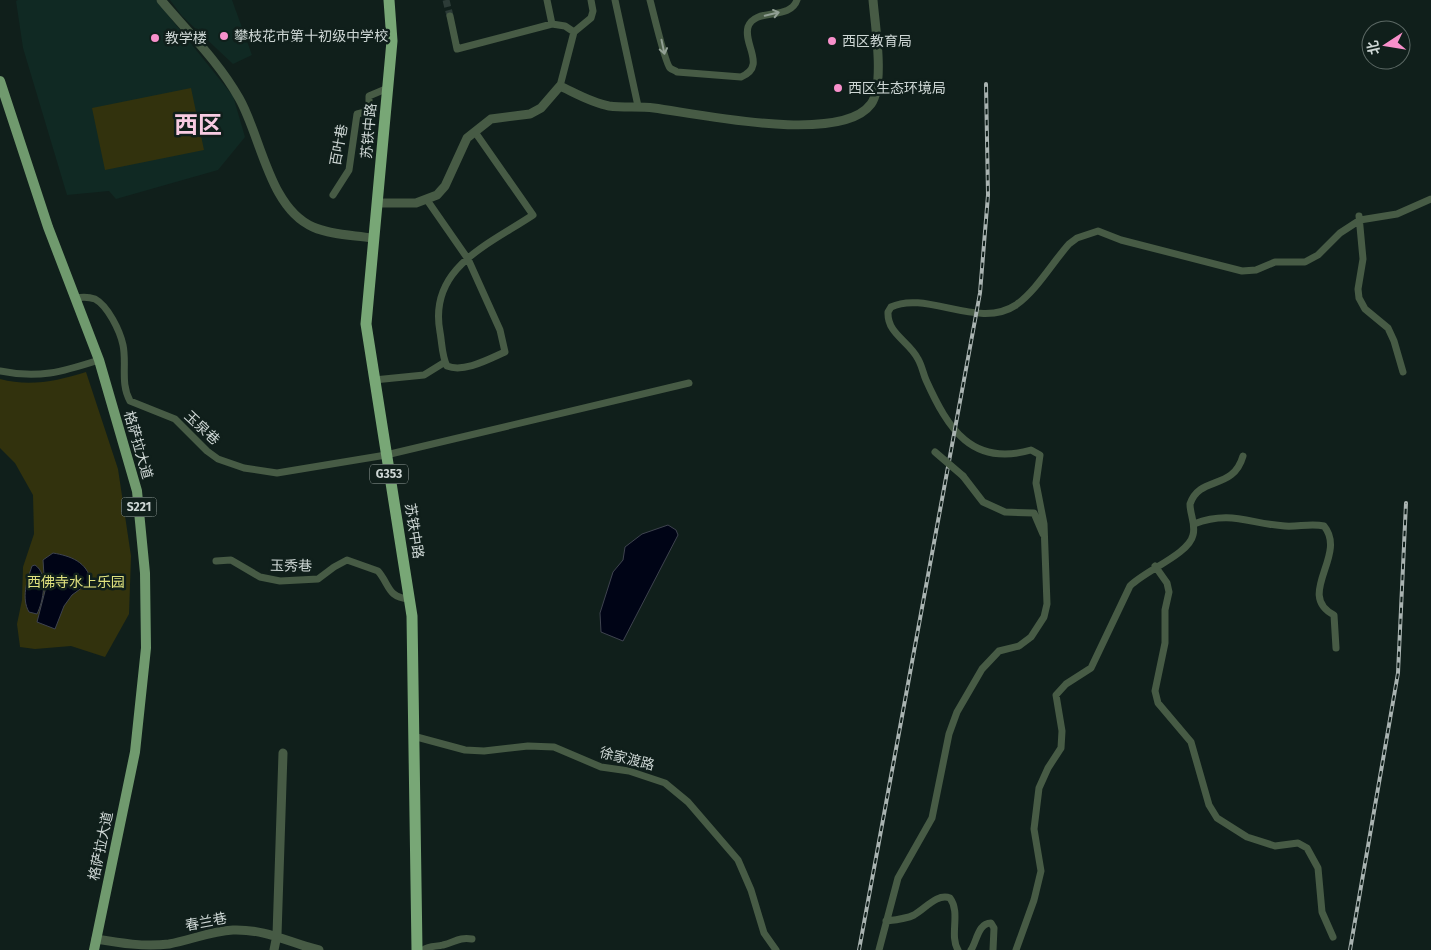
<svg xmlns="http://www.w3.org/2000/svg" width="1431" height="950" font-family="'Fira Sans','Noto Sans SC',sans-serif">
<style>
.built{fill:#102923}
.green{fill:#32320d}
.water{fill:#000416;stroke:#3e434f}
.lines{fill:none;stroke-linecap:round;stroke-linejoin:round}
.minor-tunnel{stroke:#2c3b37;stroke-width:7;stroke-dasharray:7 3.5;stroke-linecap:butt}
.minor{stroke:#475b45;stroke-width:7}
.tertiary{stroke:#475b45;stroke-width:9}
.primary{stroke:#709a6e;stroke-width:10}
.trunk{stroke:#78a776;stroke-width:11}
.rail-casing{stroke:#a9b3b1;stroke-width:4}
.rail{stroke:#101f1b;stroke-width:2;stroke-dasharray:5.5;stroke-linecap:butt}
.minor-bridge{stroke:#475b45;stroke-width:7}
.oneway{stroke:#919f94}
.poi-dot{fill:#f890cb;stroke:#101f1b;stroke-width:2}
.labels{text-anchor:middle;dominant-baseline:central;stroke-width:5;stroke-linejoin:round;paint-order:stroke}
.shield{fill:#101f1b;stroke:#95a09d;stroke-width:1}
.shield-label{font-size:12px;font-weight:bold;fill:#ced7d5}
.poi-label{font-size:14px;fill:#ced7d5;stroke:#101f1b;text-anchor:start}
.street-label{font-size:14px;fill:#ced7d5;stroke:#101f1b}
.park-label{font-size:14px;fill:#e0e27e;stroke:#101f1b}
.town-label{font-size:24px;font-weight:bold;fill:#f8cbe2;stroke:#101f1b}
</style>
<rect width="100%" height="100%" fill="#101f1b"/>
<path class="built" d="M18 0H156L233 96 245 137 218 170 116 199 109 191 67 195 23 48 16 1Z
M170 0H232L252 55 233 64 182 16Z"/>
<path class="green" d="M191 88 204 150 105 170 92 108Z
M86 372 118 469 131 556 129 614 105 657 71 646 35 649 20 647 17 624 22 600 23 567 34 534 33 495 15 463 0 448V379C30 387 57 381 86 372Z"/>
<path class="water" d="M668 525 676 530 678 535 623 641 601 632 600 613 613 572 623 560 625 547 642 534Z
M53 553C71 556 87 562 91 581L72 595 64 606 55 629 37 622 45 591 43 560Z
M35 565C49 574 43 602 37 614L29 612C21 598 27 581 32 566Z"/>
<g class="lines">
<path class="minor-tunnel" d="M446 0 450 16"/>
<path class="minor" d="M547 0 552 24
M615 0 638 106
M650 0C653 11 665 63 670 68 672 70 675 70 677 72L741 77C767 66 743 45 748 27 755 7 790 21 797 0
M450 16 457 49 552 24 565 26 574 32
M560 86 574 32 591 18 593 11 591 0
M333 195 349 170 357 114 369 111V96L388 88
M427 200 468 259 500 330 505 352C489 359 464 373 447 366 442 357 442 343 440 332 428 268 488 245 533 215L475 132
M1359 216 1363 259 1358 289 1359 298 1365 309 1388 328 1394 341 1403 372
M76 298C82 297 89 297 95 299 108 306 120 331 123 345 127 364 120 383 130 401L175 419 207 451 218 459 244 468 277 473 386 455 689 383
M0 371C38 379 62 372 99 360
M374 380 424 375 445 362
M963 476 983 502 1005 512 1034 513 1043 534
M1194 524C1231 510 1250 524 1285 526 1298 527 1311 523 1324 526 1348 555 1295 595 1334 615L1336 648
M216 561 231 560 260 577 280 581 318 579 334 567 347 560 378 571C390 585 387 597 409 599
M1155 566 1167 583 1169 592 1165 610V643L1155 691 1158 703 1191 742 1209 805 1217 818 1247 837 1275 846 1298 843 1307 848 1318 868 1322 912 1333 937
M413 736 465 750 484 751 528 746 554 747 601 767 629 771 665 783 688 802 738 860 751 890 764 933 776 950
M886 921C895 920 906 919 914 915 925 909 937 893 950 898 961 913 949 935 958 950
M423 950C430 945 436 947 443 945 455 942 459 937 472 939
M879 950 898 878 932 818 949 734 957 712 982 669 999 651 1019 646 1031 637 1044 617 1047 604 1044 524 1036 483 1040 455 1031 450C972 467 948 429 926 380 923 373 922 366 918 359 909 341 887 334 888 312L891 307C926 290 979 330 1016 305 1037 290 1052 263 1069 244L1077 238 1098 231 1121 240 1242 271 1256 270 1275 262H1305L1318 255 1340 233 1360 220 1397 214 1431 199
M971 950C977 941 978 923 991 923L994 928 993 950
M1016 950 1034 900 1041 871 1034 829 1039 788 1048 768 1061 748 1062 731 1056 695 1066 684 1091 668 1130 586C1146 570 1189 554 1193 535 1196 524 1190 515 1190 504 1200 475 1233 491 1243 456"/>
<path class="tertiary" d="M161 0C187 31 219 62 239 98 261 136 269 208 313 227 331 235 353 235 372 238
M377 203H416L437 195 445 186 467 138 491 119 530 114 541 108 560 86C575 93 592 103 609 106 624 108 639 106 654 108 699 114 841 145 871 104 885 85 875 25 873 0
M96 939C120 943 144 947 169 944 191 940 211 931 233 930 267 929 289 943 319 950
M274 950 277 935 283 753"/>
<path class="primary" d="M0 81 48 227 99 360 137 491 145 573 146 648 135 752 94 950"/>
<path class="trunk" d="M389 0 392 41 366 324 412 616 417 950"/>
<defs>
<path id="rail" d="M859 950 980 293 988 195 986 84
M1350 950 1398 673 1406 503"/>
</defs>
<use href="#rail" class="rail-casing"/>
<use href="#rail" class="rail"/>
<path class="minor-bridge" d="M935 452 963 476"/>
</g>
<defs><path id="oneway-shaft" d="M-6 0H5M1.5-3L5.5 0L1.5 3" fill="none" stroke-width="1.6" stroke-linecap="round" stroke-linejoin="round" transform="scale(1.25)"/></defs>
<g class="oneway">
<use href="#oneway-shaft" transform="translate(772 14) rotate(-13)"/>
<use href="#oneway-shaft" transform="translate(663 47) rotate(78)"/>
</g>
<g class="poi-dot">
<circle cx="224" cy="36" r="5"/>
<circle cx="155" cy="38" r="5"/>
<circle cx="832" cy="41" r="5"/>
<circle cx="838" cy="88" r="5"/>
</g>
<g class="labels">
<g class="shield">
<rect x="370" y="464.5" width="38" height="19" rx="4"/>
<rect x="121.5" y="497.5" width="35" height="19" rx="4"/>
</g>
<g class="shield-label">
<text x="389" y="474">G353</text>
<text x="139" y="507">S221</text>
</g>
<g class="poi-label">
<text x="234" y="36">攀枝花市第十初级中学校</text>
<text x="165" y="38">教学楼</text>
<text x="842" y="41">西区教育局</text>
<text x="848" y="88">西区生态环境局</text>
</g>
<g class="street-label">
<text transform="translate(369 131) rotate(-85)">苏铁中路</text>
<text transform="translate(339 145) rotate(-80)">百叶巷</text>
<text transform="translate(202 428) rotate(43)">玉泉巷</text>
<text transform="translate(138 445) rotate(74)">格萨拉大道</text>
<text transform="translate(414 531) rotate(81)">苏铁中路</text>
<text transform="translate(291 566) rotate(1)">玉秀巷</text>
<text transform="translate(627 759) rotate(14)">徐家渡路</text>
<text transform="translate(101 846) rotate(-78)">格萨拉大道</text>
<text transform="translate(206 922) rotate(-11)">春兰巷</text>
</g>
<g class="park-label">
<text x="76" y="582">西佛寺水上乐园</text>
</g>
<g class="town-label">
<text x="198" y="125">西区</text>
</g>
</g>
<g transform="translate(1386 45) rotate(258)"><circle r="24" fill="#101f1b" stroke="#5c6965"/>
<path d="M0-4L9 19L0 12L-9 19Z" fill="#f890cb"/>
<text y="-8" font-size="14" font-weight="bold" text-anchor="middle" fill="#ced7d5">北</text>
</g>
</svg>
